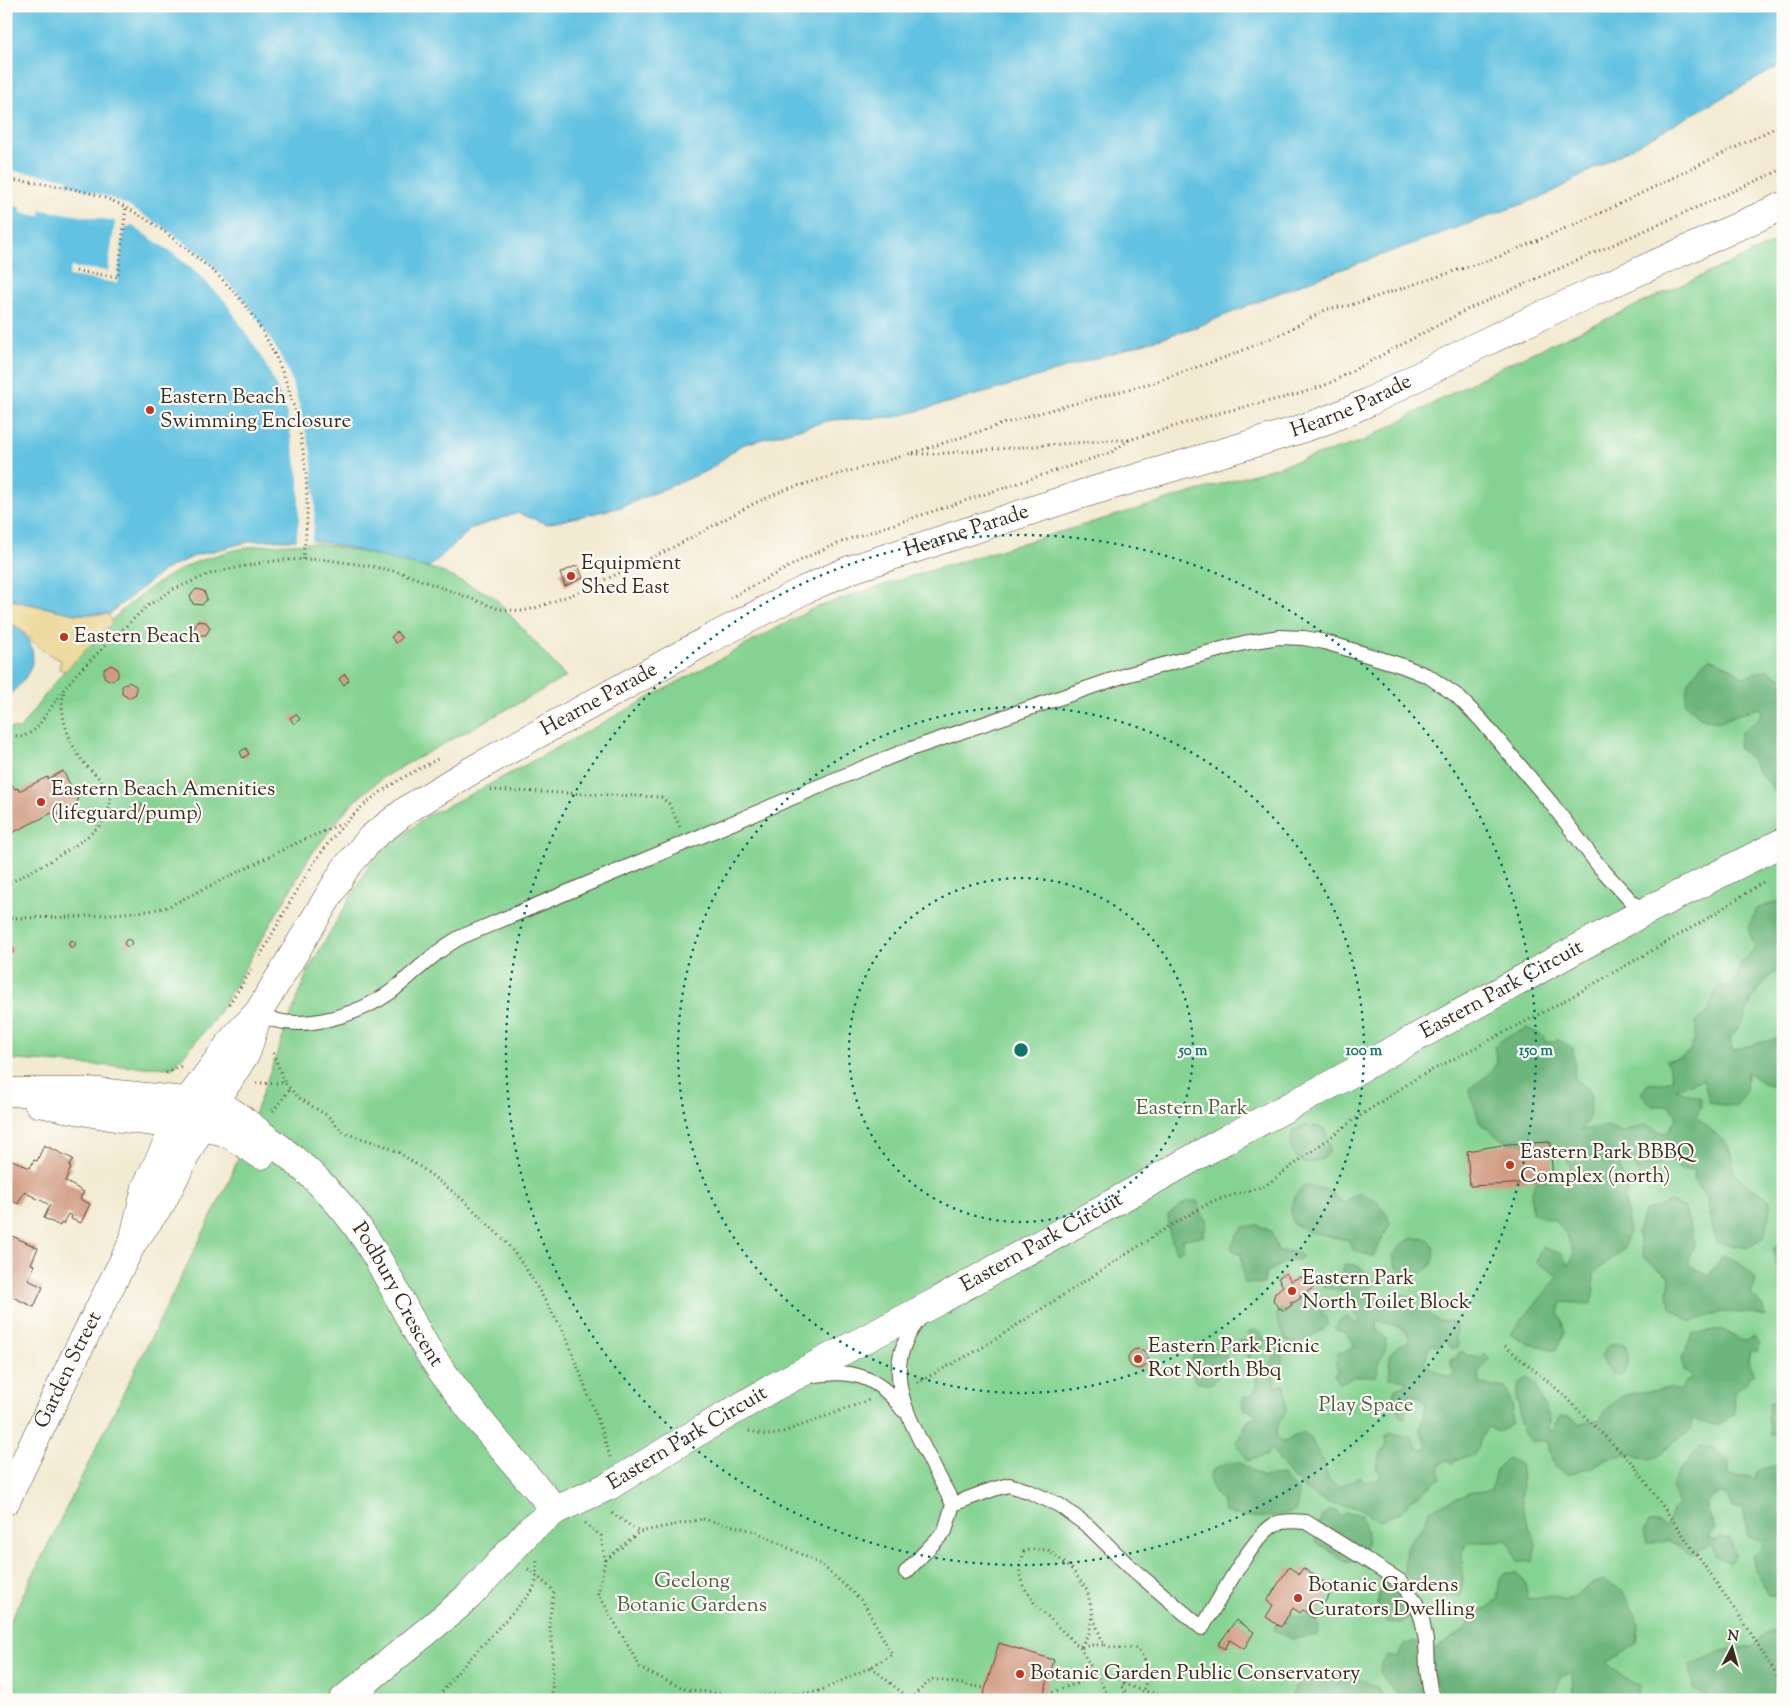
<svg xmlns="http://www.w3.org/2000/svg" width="1789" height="1706" font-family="'Sorts Mill Goudy',serif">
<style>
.green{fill:#85d392;stroke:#607e58}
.forest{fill:#6cb57c;stroke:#54704d}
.sand{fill:#eeda9e;stroke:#94825e}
.water{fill:#63c2e1;stroke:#4f7680}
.pier{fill:#f3ead2}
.building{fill:#d09980}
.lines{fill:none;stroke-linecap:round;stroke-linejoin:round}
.service-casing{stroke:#574739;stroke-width:16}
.minor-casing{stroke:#574739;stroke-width:29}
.path{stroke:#574739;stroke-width:3;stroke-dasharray:1 4;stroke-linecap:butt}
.service{stroke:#fff;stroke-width:14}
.minor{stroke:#fff;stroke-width:28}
.ring{fill:none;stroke:#0f766e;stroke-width:2.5;stroke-dasharray:2.5 5}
.poi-dot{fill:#c8321e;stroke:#fdfcf7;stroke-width:2}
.labels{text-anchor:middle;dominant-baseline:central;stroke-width:4.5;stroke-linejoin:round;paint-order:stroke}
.poi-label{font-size:21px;fill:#3b2a1e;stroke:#fdfcf7;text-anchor:start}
.street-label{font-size:21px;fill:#3b2a1e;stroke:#fdfcf7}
.park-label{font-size:21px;fill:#515d41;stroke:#fdfcf7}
.centre{fill:#0f766e;stroke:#fdfcf7;stroke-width:2.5}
.ring-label{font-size:15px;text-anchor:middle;font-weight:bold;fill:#0f766e;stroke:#fdfcf7;stroke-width:4.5;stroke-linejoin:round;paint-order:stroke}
</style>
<rect width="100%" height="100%" fill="#fdfcf7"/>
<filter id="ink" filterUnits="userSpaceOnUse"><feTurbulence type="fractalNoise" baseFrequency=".02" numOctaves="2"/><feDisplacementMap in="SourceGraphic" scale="10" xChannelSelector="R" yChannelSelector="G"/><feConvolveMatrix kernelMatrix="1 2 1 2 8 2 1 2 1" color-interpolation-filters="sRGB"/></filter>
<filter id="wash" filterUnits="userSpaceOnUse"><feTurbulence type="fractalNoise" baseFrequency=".0096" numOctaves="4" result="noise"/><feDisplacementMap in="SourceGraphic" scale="20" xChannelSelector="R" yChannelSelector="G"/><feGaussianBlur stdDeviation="1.12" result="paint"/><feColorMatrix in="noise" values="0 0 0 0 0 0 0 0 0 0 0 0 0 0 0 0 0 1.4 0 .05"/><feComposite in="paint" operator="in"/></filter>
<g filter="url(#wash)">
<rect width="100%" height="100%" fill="#f3ead2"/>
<path class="green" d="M1783 239V1700H6V1629L230 1179 308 970 373 859 427 816 481 789 814 608 896 581 1361 442 1505 365Z
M316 543 383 556 437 570 493 596 566 677 401 767 382 778 356 800 346 810 310 856 217 1016 173 1068 86 1065 6 1059V727L20 729C66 665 132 582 210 557 226 552 249 546 266 545 283 544 299 544 316 543Z"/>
<path class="forest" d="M1710 658 1728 666 1744 677 1767 670 1783 679V803L1771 785 1758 771 1751 758 1738 748 1741 732 1756 721 1763 712 1758 708 1744 712 1718 723 1700 717 1685 704C1687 679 1691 675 1710 658Z
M1774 902H1783V966L1769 977 1751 1000 1744 1020 1730 1038 1732 1050 1783 1037V1088L1766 1085 1747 1072 1746 1092 1736 1107 1710 1103 1703 1079 1676 1089 1701 1098V1107L1696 1116 1728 1145 1733 1159V1173C1743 1184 1758 1190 1770 1201V1213L1764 1238 1747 1248 1716 1242 1707 1199 1694 1181 1695 1170 1679 1169 1668 1157C1652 1163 1655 1174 1641 1182L1634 1163 1619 1164 1623 1179 1630 1184 1625 1196 1629 1232 1623 1250 1594 1273V1289L1591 1304 1562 1302 1559 1313 1565 1333 1556 1350 1530 1344 1510 1334 1559 1276 1536 1262 1542 1247 1562 1254 1568 1265 1574 1255 1567 1235 1554 1220 1532 1214 1531 1193 1537 1180 1571 1177 1570 1165 1563 1153 1551 1152 1550 1142 1508 1144 1480 1123 1469 1089 1488 1075 1497 1063 1494 1046 1505 1038 1527 1028 1543 1036 1545 1042 1558 1040 1573 1048 1575 1078 1591 1093 1589 1118 1581 1130 1607 1126 1622 1132 1647 1125 1659 1132 1667 1133 1677 1117 1671 1106H1652L1641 1093 1648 1084 1663 1083 1673 1078 1666 1060C1695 1057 1694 1044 1697 1020L1707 1014 1718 986 1727 987 1737 978 1740 964 1755 948 1748 928 1757 909Z
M1304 1126 1319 1127 1325 1130C1333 1154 1331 1159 1305 1164 1290 1153 1289 1149 1293 1130Z
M1304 1185 1331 1191 1337 1199 1344 1203 1351 1197 1360 1193C1378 1200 1384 1206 1390 1224L1373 1257 1353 1250 1348 1240 1309 1232 1293 1223C1288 1208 1293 1196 1304 1185Z
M1187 1201H1197L1207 1223 1203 1236 1183 1239V1250L1176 1252 1169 1231 1168 1215Z
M1670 1202 1684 1207 1695 1242 1689 1257V1265L1709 1276 1722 1256 1738 1261 1755 1279 1751 1294 1763 1307 1765 1316 1752 1313 1720 1312 1691 1322 1670 1308 1668 1293 1670 1277 1644 1258 1637 1232 1644 1212Z
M1258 1225 1271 1231 1278 1251 1296 1252 1302 1257 1299 1260H1289L1265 1273 1264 1284 1244 1283 1241 1253H1237L1231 1248 1237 1235 1244 1227Z
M1412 1238 1428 1239C1430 1242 1434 1247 1434 1250 1437 1266 1421 1279 1406 1274 1403 1273 1399 1269 1396 1267L1393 1255 1402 1244Z
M1783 1238V1293L1773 1250Z
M1345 1264 1355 1265 1368 1273 1367 1277 1373 1281 1371 1290 1382 1298 1386 1305 1397 1307 1393 1301 1395 1296 1401 1294 1410 1297 1413 1304 1439 1321H1453L1457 1330 1455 1338 1458 1342 1457 1348 1452 1349 1445 1340 1440 1346 1432 1344 1428 1350 1424 1364 1450 1378 1455 1374 1451 1366V1360L1457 1357 1459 1352H1464L1467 1355 1478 1357 1483 1354 1490 1358 1479 1372 1480 1384 1506 1388 1513 1408 1511 1425 1501 1431 1487 1427 1473 1456 1454 1460 1453 1463 1446 1461 1441 1464 1439 1469 1440 1478 1419 1495 1412 1498 1401 1512 1379 1521C1372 1518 1369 1513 1363 1510 1360 1508 1339 1505 1333 1504 1302 1494 1288 1473 1271 1448L1266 1456 1247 1461 1236 1442 1248 1421 1256 1416 1251 1411 1243 1409 1242 1402 1244 1397 1253 1395 1257 1386 1254 1371 1270 1365 1278 1350 1283 1356 1281 1367 1274 1378 1276 1388 1280 1385H1285L1286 1411 1278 1425 1276 1435 1282 1443 1303 1432 1311 1438 1317 1451 1323 1460 1325 1469 1329 1478 1338 1487 1358 1477 1365 1482 1378 1480 1381 1474 1376 1468 1381 1453 1386 1446 1385 1437 1390 1433 1400 1436H1412L1417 1448 1424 1450 1427 1445 1420 1429 1426 1405 1418 1395 1409 1394 1405 1403V1417L1401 1418 1393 1396 1395 1388 1407 1384V1380L1390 1378 1389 1356 1399 1345 1410 1341 1407 1332 1399 1327 1376 1320 1377 1330 1386 1338C1387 1349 1383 1353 1379 1364 1378 1368 1378 1372 1376 1376H1355L1346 1381 1339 1382 1335 1375 1338 1370 1336 1365 1337 1352H1345L1354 1346C1351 1335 1345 1332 1335 1329L1339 1321 1348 1317 1356 1324 1360 1321C1355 1315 1355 1309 1350 1303L1352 1295 1350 1291 1326 1288 1322 1286 1334 1282H1341L1342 1269Z
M1301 1298 1314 1304 1320 1301 1326 1302V1310L1321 1313 1326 1318 1328 1325C1323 1331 1319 1332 1312 1336 1301 1342 1298 1345 1286 1340 1282 1329 1271 1318 1281 1308L1283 1311 1292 1305 1290 1302 1292 1301 1293 1303Z
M1722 1329 1742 1341 1754 1336 1760 1343 1758 1351 1751 1350 1749 1359 1753 1374 1744 1385 1734 1392 1735 1413 1719 1426 1692 1420 1690 1431 1674 1441 1661 1455 1648 1460 1632 1454 1607 1458 1592 1467 1567 1475 1554 1467 1547 1441H1531L1525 1435 1520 1423V1411L1516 1396 1519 1383 1528 1378 1537 1386 1539 1394 1550 1419 1548 1429 1553 1431 1555 1425 1560 1416 1570 1417 1580 1424 1600 1420C1616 1394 1623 1394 1652 1391 1664 1389 1667 1387 1679 1391L1684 1383 1693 1377 1684 1370 1682 1357 1693 1333H1705Z
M1255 1330C1266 1333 1265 1341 1262 1351L1255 1350 1252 1353 1250 1358 1239 1351 1240 1341 1250 1340 1249 1331Z
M1618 1343 1624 1345C1631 1356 1629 1365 1622 1375 1610 1377 1607 1367 1601 1358 1604 1349 1608 1344 1618 1343Z
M1215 1348 1226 1351C1227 1367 1222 1374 1211 1384L1195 1381 1188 1367 1195 1353Z
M1780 1396H1783V1434H1771L1768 1418 1769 1403Z
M1701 1446 1715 1448 1729 1462V1476L1749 1475 1755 1481 1757 1470 1783 1464V1598L1769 1595 1755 1570 1753 1557 1763 1547 1761 1541 1748 1537 1743 1508H1732L1729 1498 1721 1492 1707 1503V1511L1714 1528 1708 1537 1715 1541 1719 1537 1729 1538 1736 1555 1729 1563 1716 1556 1711 1544 1691 1555 1668 1541 1647 1543 1644 1532 1649 1523 1659 1522 1665 1526 1672 1511 1678 1505 1671 1486 1680 1470Z
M1507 1458 1520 1464 1522 1479 1521 1496 1524 1514 1536 1544 1533 1562H1518L1507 1540C1495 1544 1482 1541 1468 1542L1462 1554 1463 1579 1461 1596H1440L1418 1588 1404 1572 1406 1548 1421 1528 1431 1509 1469 1493 1491 1490 1496 1469Z
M1227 1463H1240L1262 1477 1283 1475 1287 1481 1299 1492 1296 1510C1273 1518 1249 1520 1225 1512L1222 1500C1214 1495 1211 1486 1209 1476L1215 1468Z
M1329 1510 1337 1511 1341 1516 1345 1513 1361 1515C1370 1533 1371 1556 1347 1563L1316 1542 1315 1535 1322 1516Z
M1505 1572 1518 1573 1526 1584 1527 1599 1553 1596 1563 1600 1576 1597 1591 1584 1604 1580 1622 1590 1639 1624 1637 1644 1607 1662C1617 1673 1626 1680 1641 1685L1636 1700H1577L1573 1695 1572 1673 1561 1675 1555 1696 1538 1700H1447C1433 1682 1432 1672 1433 1650L1466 1629 1473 1615 1487 1608 1497 1600 1500 1579Z
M1389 1584 1398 1585 1413 1591V1615L1402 1623 1386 1622 1377 1605 1379 1593Z
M1290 1612 1300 1618 1309 1617 1316 1621 1319 1629 1318 1635 1293 1639 1274 1630 1276 1624 1281 1626Z
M1766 1631H1783V1670H1779L1771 1700H1684L1696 1697 1710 1698 1693 1688 1690 1665 1722 1651 1752 1646Z
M1415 1641 1423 1647 1424 1690 1420 1700H1406C1393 1691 1367 1671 1389 1656L1397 1658 1404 1645Z
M1316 1676 1364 1681 1378 1688 1385 1700H1292C1295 1685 1301 1680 1316 1676Z"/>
<path class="sand" d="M6 599 76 614H109L112 623 65 671 59 669 61 660C40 653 26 631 6 619Z"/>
<path class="water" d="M6 6H1783V64L1545 196 1298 285 1199 326 995 390 895 417 831 420 741 445 709 470 621 507 547 524 518 513 472 528 428 568 393 560 349 548 313 540H271L252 541 197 555 164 570 109 614H76L6 599Z
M6 621C45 642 38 673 6 697Z"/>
<path class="pier" d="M6 170 67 178V184L111 198 128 206 159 224 202 255 239 294 252 310 279 353 288 371 296 394 311 452 315 505 314 526 311 542 296 541 299 519V478L286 410 273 379 261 356 225 301 200 276 174 254 131 225 124 230 117 283 69 276 71 267 108 271 115 221 41 210 40 216 21 213V207L6 205Z"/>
<g id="blocks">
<path class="building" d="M578 565 583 578 565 586 560 573Z
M196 589 204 591 207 599 202 605 193 604 190 596Z
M198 621 206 622 210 628 206 635H198L194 628Z
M397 632 402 638 396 643 391 637Z
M111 665 118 669V677L111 681 104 677V669Z
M345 674 349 680 344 685 339 679Z
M129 682 136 686V694L129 698 122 694V686Z
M296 714 300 719 294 724 290 718Z
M246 748 249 754 243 758 240 752Z
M63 771 78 800 75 805 58 815 56 811 6 836V781L11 783 15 789 18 788 19 791 45 778 48 777V779Z
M193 780 196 786 189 790 186 783Z
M141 803 143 809 136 812 133 806Z
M124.5 943a3.5 3.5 0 1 1 7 0a3.5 3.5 0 1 1-7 0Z
M68.5 944a3.5 3.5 0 1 1 7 0a3.5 3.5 0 1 1-7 0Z
M6 950a4 4 0 1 1 8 0a4 4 0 1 1-8 0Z
M1550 1142 1553 1178 1512 1184 1470 1186 1467 1151 1508 1144Z
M44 1145 73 1159 69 1167 71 1168 65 1181 84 1192 80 1199 90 1204 81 1223 71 1219 72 1216 68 1214 63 1224 61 1223 60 1226 44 1218 50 1205 24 1192 18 1204 6 1198V1164L10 1159 30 1168 34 1160 37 1161Z
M6 1233 38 1248 31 1264 35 1265 28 1280 43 1287 34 1307 6 1294Z
M1286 1273 1291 1281 1300 1277 1308 1279 1313 1288 1300 1296 1301 1298 1293 1303 1292 1301 1290 1302 1292 1305 1283 1311 1281 1308 1279 1309 1273 1300 1275 1293 1283 1286 1278 1278Z
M1128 1359a10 10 0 1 1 20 0a10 10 0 1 1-20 0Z
M1289 1567 1299 1574 1303 1568 1319 1578 1324 1582 1320 1588 1330 1594 1314 1618 1303 1610 1300 1613 1293 1608 1281 1627 1266 1617 1273 1605 1267 1601Z
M1236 1620 1254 1632 1244 1649 1230 1640 1225 1649 1218 1645Z
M999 1643 1054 1660 1042 1700H982Z"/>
</g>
</g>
<g filter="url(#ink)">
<use href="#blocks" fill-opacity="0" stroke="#574739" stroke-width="1"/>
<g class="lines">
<defs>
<path id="service" d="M258 1013C295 1036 359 1015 392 991 415 973 435 951 461 937L870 765 905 751 1126 675 1244 643 1279 637 1304 638 1325 642 1400 665 1428 676 1456 695 1481 720 1551 803 1599 866 1642 913
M810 1376C851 1368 878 1376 903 1410
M953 1504 994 1489 1009 1485 1028 1491 1059 1505 1088 1526 1129 1566 1202 1628C1217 1604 1252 1537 1275 1524 1284 1520 1296 1521 1306 1522L1400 1581 1415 1601 1422 1619 1426 1641 1427 1670 1430 1689 1435 1700
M906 1572 945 1531 953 1504C943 1485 933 1466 923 1446 900 1401 883 1360 922 1316"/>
<g id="minor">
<path id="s1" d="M6 1092H98L214 1104C232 1109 246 1123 261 1134 302 1163 340 1199 367 1241 392 1280 409 1322 434 1360 471 1413 513 1462 556 1510"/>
<path d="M38 1103 115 1117 217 1130 229 1134 261 1155"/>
<path id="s2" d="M133 1242 146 1187 188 1101 234 1038 258 1013 345 869 371 838 408 809 469 772 706 641 804 590 849 570 1079 495 1295 431 1332 418 1369 402 1473 348 1547 313 1783 206"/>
<path id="s3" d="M6 1501 77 1352 133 1242 162 1202 190 1147 214 1104 247 1051 255 1024"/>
<path id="s4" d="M343 1700 453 1610 469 1596 531 1529 556 1510 609 1486 681 1442 774 1387 940 1300 1229 1138 1330 1085 1642 913 1783 842"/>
</g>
</defs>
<use href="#service" class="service-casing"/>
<use href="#minor" class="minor-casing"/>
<path class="path" d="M6 180C45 183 93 189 127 208 148 219 168 234 186 249 204 263 222 278 237 295 285 352 306 429 307 502 308 521 305 540 303 559
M76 271 118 277 126 207
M913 454H934L1111 440H1129
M730 598 811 555 849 539 1112 452 1129 440 1219 413 1299 394 1328 384 1466 310 1783 169
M6 734 23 737 36 729 66 686 79 671 146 607 174 589 212 573 260 563 283 560 320 559 370 566 402 573 499 609 522 611 535 608 579 592 670 549 753 504 787 489 909 454 1028 416 1151 383 1232 355 1283 333 1327 309 1351 305 1501 256 1605 211 1783 124
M491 790 661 797 669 804 680 827
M6 885C36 868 69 853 95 830 100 826 103 821 106 815 119 790 99 780 85 764 71 748 57 712 64 692
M6 918 75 917 148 911 167 907 303 840 346 822
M260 956C291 902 319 841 369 801 390 784 414 771 438 759
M229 1004 253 968
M273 1053 285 1083
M166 1073 181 1066
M256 1083H285L299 1098 328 1116 344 1133 383 1145 398 1152 426 1171 462 1199 505 1241 525 1267 565 1334 602 1431 610 1457
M273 1111 290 1089
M1505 1346 1557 1389 1634 1465 1747 1627 1783 1686
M917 1383 980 1349 1165 1229 1213 1201 1265 1186 1355 1119 1417 1078 1559 1004 1705 920 1763 882
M749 1431 766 1435 778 1434 869 1400
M612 1513 639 1532
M703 1519 755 1531 822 1565 863 1602 892 1654 871 1667 817 1692 742 1697 685 1689 641 1669 598 1593 605 1561 639 1532Z
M585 1523 601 1536 605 1561
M528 1569 550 1587 554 1592 549 1621 553 1651 552 1700
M1092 1618 1089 1633 1080 1648 1093 1645H1104
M871 1667 911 1700
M1043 1696 1077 1683 1094 1673
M910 1699 932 1679 985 1688
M436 1700 456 1674 533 1590 536 1581 537 1560
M1111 1700 1080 1648 1035 1604 1022 1584 1019 1569 1024 1552 1032 1549 1048 1550 1071 1568 1087 1590 1093 1617 1104 1645C1114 1649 1126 1647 1137 1649 1150 1665 1150 1672 1143 1691
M1131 1700 1121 1686 1124 1684 1143 1691 1191 1700"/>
<use href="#service" class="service"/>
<use href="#minor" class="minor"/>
</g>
</g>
<g class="ring">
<circle cx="1021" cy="1050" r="172"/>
<circle cx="1021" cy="1050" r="343"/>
<circle cx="1021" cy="1050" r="515"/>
</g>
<g class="poi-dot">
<circle cx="150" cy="410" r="5"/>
<circle cx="571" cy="576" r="5"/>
<circle cx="64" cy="637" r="5"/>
<circle cx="41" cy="802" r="5"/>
<circle cx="1510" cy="1165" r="5"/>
<circle cx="1292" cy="1291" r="5"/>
<circle cx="1138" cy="1359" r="5"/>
<circle cx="1298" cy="1598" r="5"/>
<circle cx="1020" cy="1674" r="5"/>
</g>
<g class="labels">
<g class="poi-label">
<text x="160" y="398">Eastern Beach<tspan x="160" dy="24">Swimming Enclosure</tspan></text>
<text x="581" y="564">Equipment<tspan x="581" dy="24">Shed East</tspan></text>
<text x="74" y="637">Eastern Beach</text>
<text x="51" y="790">Eastern Beach Amenities<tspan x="51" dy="24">(lifeguard/pump)</tspan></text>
<text x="1520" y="1153">Eastern Park BBBQ<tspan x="1520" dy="24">Complex (north)</tspan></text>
<text x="1302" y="1279">Eastern Park<tspan x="1302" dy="24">North Toilet Block</tspan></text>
<text x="1148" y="1347">Eastern Park Picnic<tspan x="1148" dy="24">Rot North Bbq</tspan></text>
<text x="1308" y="1586">Botanic Gardens<tspan x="1308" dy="24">Curators Dwelling</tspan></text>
<text x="1030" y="1674">Botanic Garden Public Conservatory</text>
</g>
<g class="street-label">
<text stroke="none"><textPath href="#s2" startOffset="1551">Hearne Parade</textPath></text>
<text stroke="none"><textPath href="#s2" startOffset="1146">Hearne Parade</textPath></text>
<text stroke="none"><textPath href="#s2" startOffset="741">Hearne Parade</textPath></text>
<text stroke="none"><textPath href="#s4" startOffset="1366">Eastern Park Circuit</textPath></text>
<text stroke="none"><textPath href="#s4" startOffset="841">Eastern Park Circuit</textPath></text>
<text stroke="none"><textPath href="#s1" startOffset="478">Podbury Crescent</textPath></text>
<text stroke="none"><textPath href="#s3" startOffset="145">Garden Street</textPath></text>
<text stroke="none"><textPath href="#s4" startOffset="436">Eastern Park Circuit</textPath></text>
</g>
<g class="park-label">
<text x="1192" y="1109">Eastern Park</text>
<text x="1366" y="1406">Play Space</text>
<text x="692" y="1582">Geelong<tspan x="692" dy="24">Botanic Gardens</tspan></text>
</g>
</g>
<circle cx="1021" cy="1050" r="8" class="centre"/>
<g class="ring-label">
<text x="1193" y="1055">50 m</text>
<text x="1364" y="1055">100 m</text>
<text x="1536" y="1055">150 m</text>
</g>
<rect width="1789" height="1706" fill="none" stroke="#fdfcf7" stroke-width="25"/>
<g transform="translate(1732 1648) rotate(6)" stroke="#fdfcf7" stroke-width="4" paint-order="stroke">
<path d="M0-4L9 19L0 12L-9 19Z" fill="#3b2a1e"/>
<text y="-8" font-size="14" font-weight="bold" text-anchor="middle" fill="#3b2a1e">N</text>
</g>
</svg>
